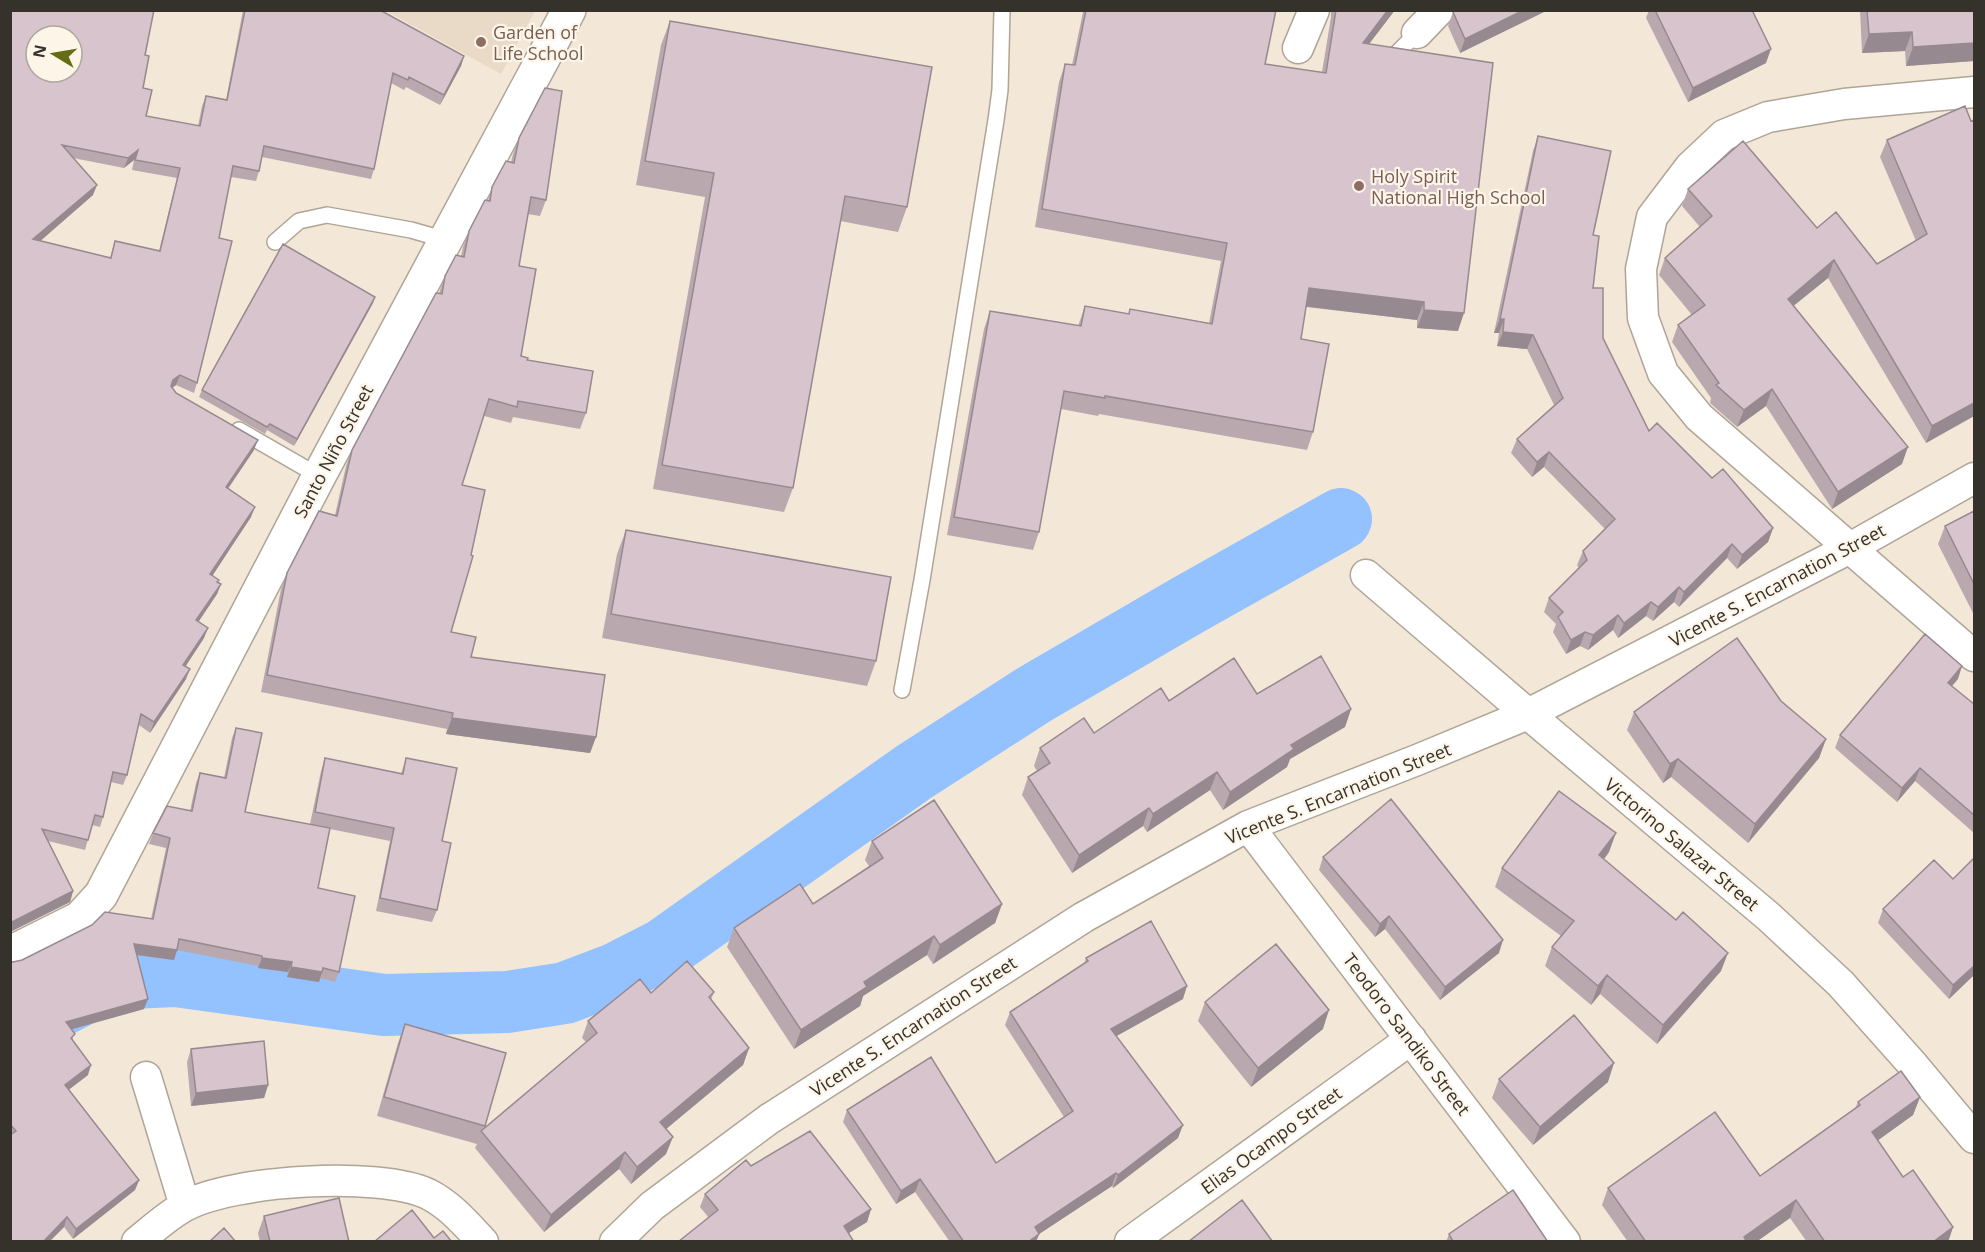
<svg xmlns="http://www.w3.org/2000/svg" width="1985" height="1252" font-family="'Open Sans',sans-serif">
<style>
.education{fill:#e8dac7}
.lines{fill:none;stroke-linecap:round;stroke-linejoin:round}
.river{stroke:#94c1ff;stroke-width:62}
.lane-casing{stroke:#afa596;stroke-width:18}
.street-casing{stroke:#afa596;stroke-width:33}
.secondary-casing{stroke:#afa596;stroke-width:36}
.lane{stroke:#fff;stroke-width:15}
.street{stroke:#fff;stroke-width:30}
.secondary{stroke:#fff;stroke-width:33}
.wall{fill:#b9a9af;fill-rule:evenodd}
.shaded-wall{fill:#96898f}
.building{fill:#d7c4cc;stroke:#96898f;stroke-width:1.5;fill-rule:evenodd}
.education-dot{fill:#8d6e63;stroke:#fef5e9;stroke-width:2}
.labels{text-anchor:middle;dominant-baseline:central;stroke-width:4.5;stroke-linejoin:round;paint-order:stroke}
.education-label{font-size:18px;fill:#785e54;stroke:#fef5e9;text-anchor:start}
.street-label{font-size:18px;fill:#35312b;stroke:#fef5e9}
</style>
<rect width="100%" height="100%" fill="#f3e8d8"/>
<path class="education" d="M386 11H535L501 74Z"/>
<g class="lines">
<path class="river" d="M10 1051 19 1034 36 1018 87 992 129 978 176 976 384 1005 508 1002 565 993 615 974 664 949 914 772 1035 694 1188 605 1341 519"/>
<defs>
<path id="lane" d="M1395 55 1417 33
M275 242 299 221 327 215 411 230 446 240
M239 430 319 476
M902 690 922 580 996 120 1000 90 1002 10"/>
<path id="street" d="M1417 33 1439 10
M1298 48 1314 10
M1974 92 1844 104 1768 117 1724 135 1690 167 1652 217 1641 269 1643 318 1663 373 1699 417 1974 656
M1366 575 1528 714 1769 917 1841 984 1914 1066 1974 1138
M1248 826 1565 1242
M146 1077 185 1206
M137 1242C152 1230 168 1215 185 1206 232 1180 379 1171 428 1194 450 1205 466 1224 483 1242
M615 1242 652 1206 769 1119 1084 917 1248 826 1417 760 1528 714 1850 548 1974 478
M1130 1242 1411 1039"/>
<path id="secondary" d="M10 953 80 918 101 895 319 476 569 10"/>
</defs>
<use href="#lane" class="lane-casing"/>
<use href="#street" class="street-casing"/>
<use href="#secondary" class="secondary-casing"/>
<use href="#lane" class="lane"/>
<use href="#street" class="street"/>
<use href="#secondary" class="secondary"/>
</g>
<path class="wall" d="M10 10 145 55 143 88 146 116 198 126 202 106 206 96 226 100 243 10H380L464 56 461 66 440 105 406 87 404 90 391 83 374 169 371 179 262 157 259 171 256 181 231 177 219 238 197 383 194 393 176 385 172 388 176 393 254 450 228 489 251 517 212 575 218 582 221 584 217 594 198 622 204 638 185 666 186 679 150 733 139 725 127 775 123 785 111 782 103 817 100 827 92 825 85 850 48 841 73 891 70 902 10 932ZM73 158 124 168 134 160 132 170 177 178 159 251 115 241 110 258 40 241 93 195Z
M1080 10H1276L1265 64 1322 72 1331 17V10H1395L1369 44 1458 331 1417 328V320L1306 307 1301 339 1313 432 1307 450 1099 414 1098 416 1061 409 1039 532 1033 550 947 535 984 329 990 311 1078 326 1085 306 1129 314 1130 309 1209 323 1221 261 1035 227 1059 82 1065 64 1072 65 1083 12Z
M1548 10 1460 53 1448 26 1453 12Z
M1649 10H1752L1766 63 1688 102 1646 18Z
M1860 10H1974V61L1906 66 1905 51 1862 53Z
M670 21 907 207 898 232 840 221 793 488 784 512 653 489 705 197 636 185 661 45Z
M1974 120V416L1926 443 1828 278 1793 306 1902 464 1832 509 1766 406 1737 427 1710 403 1711 398 1672 342 1678 325 1692 315 1659 275 1665 258 1700 227 1682 206 1688 189 1817 228 1877 264 1916 241 1880 157 1887 140Z
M1538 136 1593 235V288L1603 338 1649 431 1712 478 1773 528 1768 542 1737 569 1727 558 1679 607 1674 602 1653 621 1646 616 1618 638 1613 630 1588 650 1580 646 1566 654 1553 632 1556 624 1544 612 1549 598 1579 568 1577 565 1583 551 1605 529 1544 467 1532 477 1511 453 1517 439 1554 405 1527 349 1497 346 1499 333H1494L1533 151Z
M519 138 546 200 540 216 528 214 519 266 521 356 527 360 586 413 580 429 513 417 511 423 484 416 462 485 451 632 471 657 596 737 590 753 446 734 447 729 261 692 281 589 287 573 335 515 346 466 352 450 439 293 445 276 461 256 463 247 469 231 488 201 492 187 511 162 513 154Z
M373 303 294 446 267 430 265 434 199 397 202 390Z
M1974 511V615L1938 544 1945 526Z
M626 530 876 661 867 686 602 638 617 554Z
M1958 679 1952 686 1974 704V833L1915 781 1897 802 1835 748 1840 735Z
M1257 694 1351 709 1345 727 1290 759 1287 767 1223 810 1210 790 1147 832 1143 826 1072 873 1022 795 1028 777 1037 771 1034 766 1040 748 1094 733 1169 701Z
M1781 701 1826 739 1819 758 1748 843 1671 777 1663 783 1627 730 1634 712Z
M236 728 245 812 310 824 321 771 325 758 401 774 406 758 442 841 437 910 432 922 376 911 390 841 330 829 318 888 339 972 335 982 320 978 319 982 287 977 288 972 258 968 259 966 177 950 174 960 136 955 144 1009 72 1029 73 1041 88 1075 69 1089 139 1180 135 1190 73 1239 64 1227 49 1242H10V961L13 962 22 960 151 919 166 848 149 844 153 833 190 811 196 783 200 773 224 778 232 738Z
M872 841 1002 904 995 923 933 964 927 955 863 996 860 1006 794 1049 727 947 734 928 813 904 869 866 865 860Z
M1609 852 1604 859 1721 971 1657 1044 1600 994 1591 1005 1545 966 1552 947 1561 936 1495 887 1502 868Z
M1323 857 1499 953 1440 1000 1385 929 1375 937 1319 870Z
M1974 858V975L1949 999 1878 923 1883 909 1953 879Z
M1086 958 1183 999 1116 1036 1178 1138 1113 1188 1112 1186 1039 1234 1036 1242H950L915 1192 896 1204 843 1122 847 1110 996 1163 1064 1117 1005 1025 1010 1012 1084 964Z
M714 992 711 1000 749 1048 743 1065 666 1129V1154L631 1184 619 1169 544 1232 475 1148 477 1144 377 1116 398 1043 405 1024 506 1053 484 1129 586 1042 582 1038 588 1021 651 993Z
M1205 1002 1323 1029 1251 1087 1198 1021Z
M191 1049 268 1085 264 1098 191 1106 187 1062Z
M1499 1079 1608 1082 1533 1145 1492 1098Z
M1920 1097 1913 1115 1878 1140 1903 1177 1953 1227 1948 1242H1807L1790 1218 1756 1242H1628L1602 1205 1608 1188 1760 1176 1855 1108 1858 1102Z
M751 1166 871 1209 867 1222 849 1233 709 1218 700 1207 705 1194Z
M264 1216 349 1242H260L258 1233Z
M1449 1234 1548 1242H1446Z"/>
<path class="shaded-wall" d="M1388 10H1395L1356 61 1363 43Z
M1524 10H1548L1460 53 1465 39Z
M1912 32 1905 51 1862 53 1869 34Z
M1974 43V61L1906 66 1913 47Z
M1771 49 1766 63 1688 102 1693 88Z
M464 56 461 66 440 105 444 95Z
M138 150 134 160 124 168 128 158Z
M97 185 93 195 30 250 33 239Z
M1834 260 1828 278 1781 316 1788 299Z
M1309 288 1424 302 1417 320 1302 306Z
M375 297 373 303 294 446 297 439Z
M1424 310 1464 313 1458 331 1417 328Z
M1500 319H1504L1499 333H1494Z
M1503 332 1533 335 1527 349 1497 346Z
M180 375 176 385 169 390 173 380Z
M1772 389 1766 406 1737 427 1744 410Z
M1974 403V416L1926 443 1932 426Z
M258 440 254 450 222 497 226 487Z
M1908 447 1902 464 1832 509 1838 492Z
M1549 452 1544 467 1532 477 1537 462Z
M255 507 251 517 207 584 210 574Z
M1773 528 1768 542 1737 569 1742 555Z
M1732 544 1727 558 1679 607 1684 592Z
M221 584 217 594 193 630 196 620Z
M1679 587 1674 602 1653 621 1658 607Z
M1651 602 1646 616 1618 638 1624 623Z
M1618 615 1613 630 1588 650 1593 635Z
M208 628 204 638 180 675 183 665Z
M1585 632 1580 646 1566 654 1571 640Z
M1962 666 1958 679 1943 696 1948 683Z
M190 669 186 679 150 733 154 722Z
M1351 709 1345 727 1290 759 1287 767 1223 810 1230 792 1291 745Z
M452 718 596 737 590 753 446 734Z
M1826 739 1819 758 1748 843 1755 824Z
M1678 759 1671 777 1663 783 1670 764Z
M1920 768 1915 781 1897 802 1902 788Z
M1217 772 1210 790 1147 832 1153 814Z
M1149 808 1143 826 1072 873 1079 855Z
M1616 833 1609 852 1593 874 1599 855Z
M73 891 70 902 10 932V923Z
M1002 904 995 923 933 964 940 945Z
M1389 916 1385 929 1375 937 1380 924Z
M934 936 927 955 863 996 860 1006 794 1049 801 1030 864 982Z
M1503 940 1499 953 1440 1000 1445 987Z
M134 944 177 950 174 960 130 954Z
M1728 953 1721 971 1657 1044 1663 1025Z
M262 958 292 962 288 972 258 968Z
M1974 966V975L1949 999 1953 985Z
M291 967 322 972 319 982 287 977Z
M1607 975 1600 994 1591 1005 1598 986Z
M1187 986 1183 999 1106 1042 1111 1029Z
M148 999 144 1009 62 1032 66 1022Z
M1329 1010 1323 1029 1251 1087 1258 1068Z
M749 1048 743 1065 654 1139 660 1122Z
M1614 1063 1608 1082 1533 1145 1540 1127Z
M91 1065 88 1075 62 1095 65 1085Z
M268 1085 264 1098 191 1106 196 1093Z
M1920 1097 1913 1115 1866 1149 1872 1132Z
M1183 1125 1178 1138 1113 1188 1118 1175Z
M673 1137 666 1154 631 1184 637 1167Z
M625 1152 619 1169 544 1232 551 1215Z
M1116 1173 1112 1186 1030 1240 1035 1227Z
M920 1179 915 1192 896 1204 901 1191Z
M139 1180 135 1190 73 1239 76 1229Z
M1796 1200 1790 1218 1756 1242H1742L1744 1237Z
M871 1209 867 1222 839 1239 844 1226Z
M67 1217 64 1227 49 1242H43Z
M1953 1227 1948 1242H1933Z
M1039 1234 1036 1242H1028Z"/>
<path class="building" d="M10 10H154L145 55 149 56 143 88 152 90 146 116 200 126 206 96 227 100 245 10H380L464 56 444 95 409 77 408 80 393 73 374 169 264 146 259 171 233 166 219 238 232 241 197 383 180 375 173 380 171 386 176 393 258 440 226 487 255 507 210 574 219 580 217 582 221 584 196 620 208 628 183 665 190 669 154 722 141 714 127 775 113 772 103 817 95 815 88 840 42 829 73 891 10 923ZM36 36H72V72H36ZM62 145 128 158 138 150 135 160 180 168 160 251 115 241 111 258 33 239 97 185Z
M1086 10H1276L1265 64 1326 73 1336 10H1388L1363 43 1493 63 1464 313 1424 310V302L1309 288 1301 339 1329 344 1313 432 1105 396V398L1064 391 1039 532 954 517 990 311 1081 326 1085 306 1129 314 1130 309 1212 324 1227 243 1042 209 1065 64 1075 65Z
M1454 10H1524L1465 39 1453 12Z
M1655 10H1752L1771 49 1693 88Z
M1867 10H1974V43L1913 47 1912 32 1869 34Z
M670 21 932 67 907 207 845 196 793 488 662 465 714 173 645 161Z
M545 88 562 91 546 200 531 197 519 266 536 269 521 356 528 358 527 360 593 371 586 413 518 401 517 407 489 399 462 485 485 490 471 555 473 556 451 632 476 637 471 657 605 675 596 737 452 718 453 713 267 675 287 573 319 511 337 516 352 450 436 293 442 294 445 276 456 255 464 257 469 231 485 200 490 201 492 187 506 161 514 163 519 138Z
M1965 106 1971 121 1974 120V403L1932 426 1834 260 1788 299 1908 447 1838 492 1772 389 1744 410 1716 385 1719 383 1678 325 1705 305 1665 258 1712 216 1688 189 1743 141 1817 228 1836 212 1877 264 1927 234 1887 140Z
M1538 136 1611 151 1593 235 1599 236 1593 288H1603V338L1649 431 1657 423 1712 478 1723 469 1773 528 1742 555 1732 544 1684 592 1679 587 1658 607 1651 602 1624 623 1618 615 1593 635 1585 632 1571 640 1558 617 1563 612 1549 598 1587 560 1583 551 1615 519 1549 452 1537 462 1517 439 1563 398 1533 335 1503 332 1504 319H1500Z
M283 244 375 297 297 439 270 424 267 427 202 390Z
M1974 511V584L1945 526Z
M626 530 891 577 876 661 611 614Z
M1925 634 1962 666 1948 683 1974 704V815L1920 768 1902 788 1840 735Z
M1737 638 1781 701 1826 739 1755 824 1678 759 1670 764 1634 712Z
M1321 656 1351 709 1291 745 1294 749 1230 792 1217 772 1153 814 1149 808 1079 855 1028 777 1050 763 1040 748 1084 718 1094 733 1161 688 1169 701 1234 658 1257 694Z
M236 728 262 733 245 812 330 828 318 888 355 896 339 972 323 968 322 972 291 967 292 962 262 958V956L179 939 177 950 134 944 148 999 66 1022 75 1034 71 1038 91 1065 65 1085 139 1180 76 1229 67 1217 43 1242H10V1135L16 1131 10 1124V961L13 962 22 960 92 925 105 912 153 919 170 838 153 833 167 806 192 811 200 773 226 778Z
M325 758 403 774 406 758 457 768 442 841 451 843 437 910 380 898 394 828 315 812Z
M1559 791 1616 833 1599 855 1676 920 1683 912 1728 953 1663 1025 1607 975 1598 986 1552 947 1574 921 1502 868Z
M1391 799 1503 940 1445 987 1389 916 1380 924 1323 857Z
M934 800 1002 904 940 945 934 936 864 982 867 987 801 1030 734 928 800 884 813 904 883 858 872 841Z
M1974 858V966L1953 985 1883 909 1934 860 1953 879Z
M1151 921 1187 986 1111 1029 1183 1125 1118 1175 1116 1173 1035 1227 1039 1234 1028 1242H964L920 1179 901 1191 847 1110 931 1057 996 1163 1073 1111 1010 1012 1088 961 1086 958Z
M1276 944 1329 1010 1258 1068 1205 1002Z
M687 961 714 992 709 997 749 1048 660 1122 673 1137 637 1167 625 1152 551 1215 481 1131 597 1033 588 1021 640 979 651 993Z
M1574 1015 1614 1063 1540 1127 1499 1079Z
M405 1024 506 1053 485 1126 384 1097Z
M264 1041 268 1085 196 1093 191 1049Z
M1901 1071 1920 1097 1872 1132 1903 1177 1913 1170 1953 1227 1933 1242H1825L1796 1200 1744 1237 1747 1242H1646L1608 1188 1715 1112 1760 1176 1860 1105 1858 1102Z
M810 1131 871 1209 844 1226 854 1242H678L718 1210 705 1194 746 1160 751 1166Z
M1513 1190 1548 1242H1452L1453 1241 1449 1234Z
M339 1198 349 1242H270L264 1216Z
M1242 1200 1273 1242H1188Z
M412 1210 434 1238 443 1231 452 1242H374Z
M224 1228 236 1242H209Z"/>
<g class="education-dot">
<circle cx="481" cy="42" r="6"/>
<circle cx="1359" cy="186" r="6"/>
</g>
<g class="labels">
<g class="education-label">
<text x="493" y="32">Garden of<tspan x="493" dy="21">Life School</tspan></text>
<text x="1371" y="176">Holy Spirit<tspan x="1371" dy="21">National High School</tspan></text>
</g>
<g class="street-label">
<text transform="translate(333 451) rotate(-62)">Santo Niño Street</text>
<text transform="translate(1777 585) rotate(-28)">Vicente S. Encarnation Street</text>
<text transform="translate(1338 793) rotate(-22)">Vicente S. Encarnation Street</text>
<text transform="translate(1682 844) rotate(40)">Victorino Salazar Street</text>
<text transform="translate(913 1026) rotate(-33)">Vicente S. Encarnation Street</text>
<text transform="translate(1407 1034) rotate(53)">Teodoro Sandiko Street</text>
<text transform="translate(1271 1140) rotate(-36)">Elias Ocampo Street</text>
</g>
</g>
<rect width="1985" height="1252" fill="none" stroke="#35312b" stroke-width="24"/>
<g transform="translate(54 54) rotate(281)"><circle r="28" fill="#fef5e9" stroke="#aea79d" stroke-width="1.5"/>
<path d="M0-4.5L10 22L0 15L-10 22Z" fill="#646d13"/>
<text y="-9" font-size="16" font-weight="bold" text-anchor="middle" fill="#35312b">N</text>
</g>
</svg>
